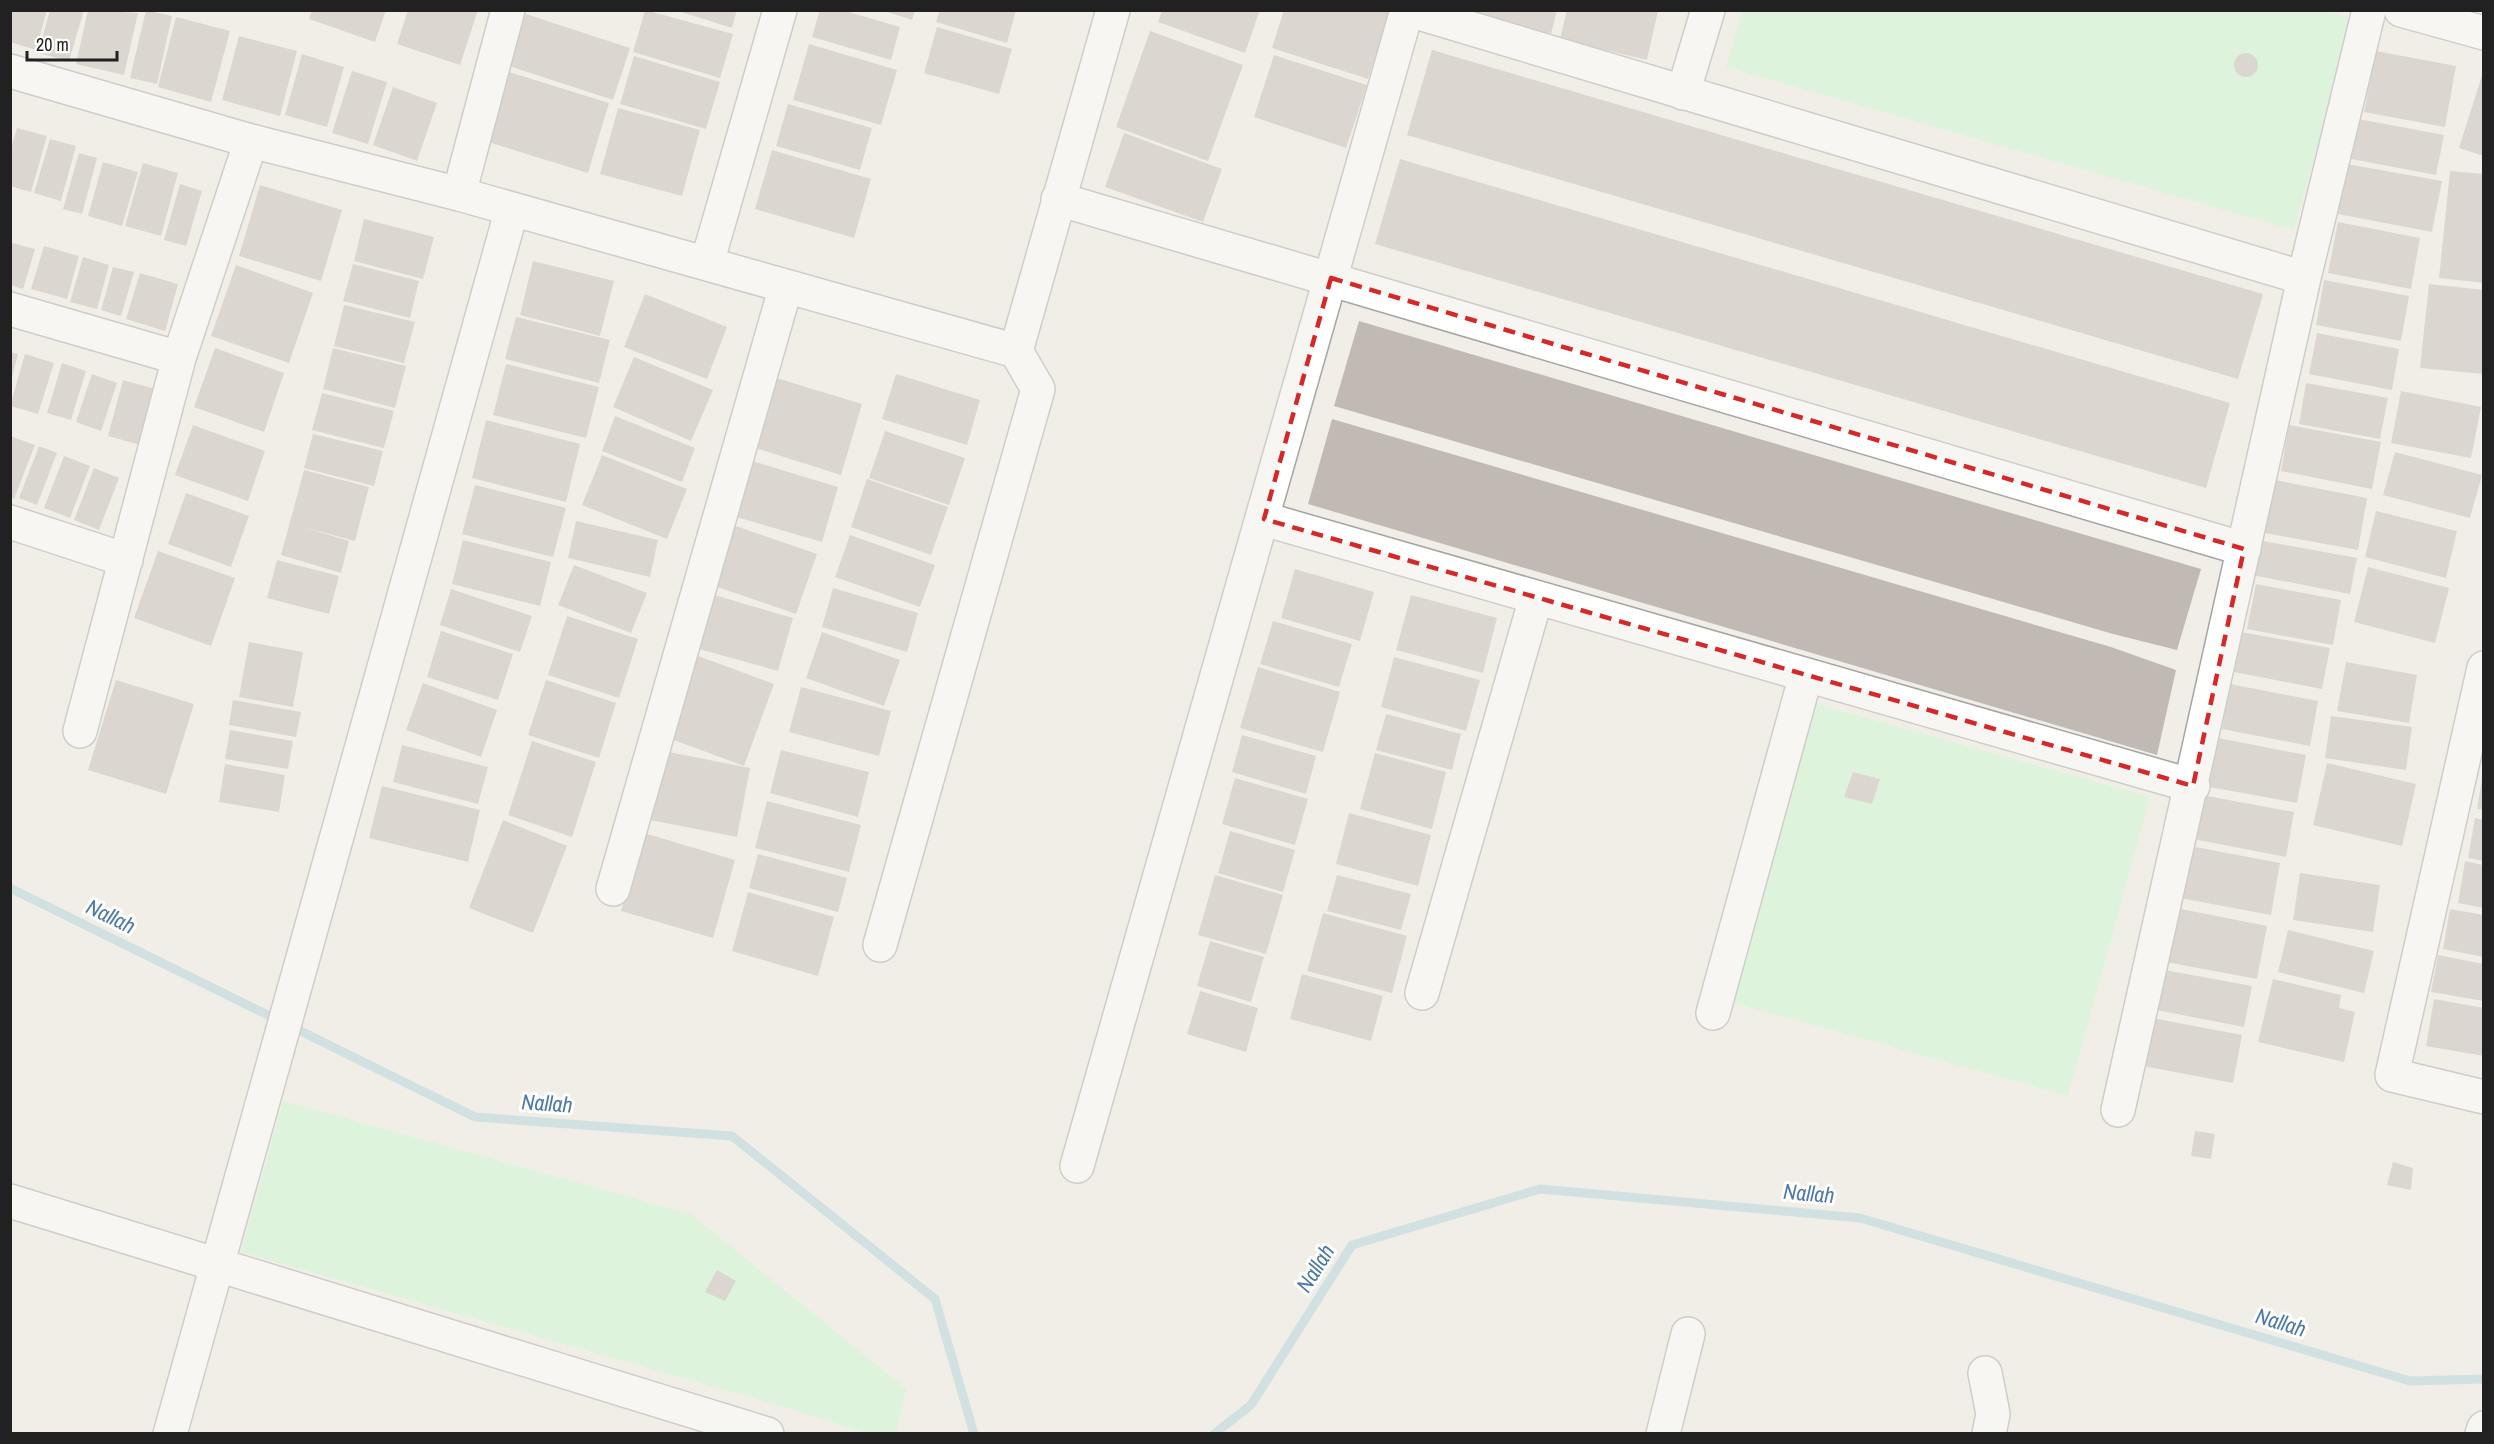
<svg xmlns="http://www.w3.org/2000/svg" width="2494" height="1444" font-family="'Archivo Narrow',sans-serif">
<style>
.park{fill:#c8f8cc}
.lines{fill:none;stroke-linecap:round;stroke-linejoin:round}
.stream{stroke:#aad0dc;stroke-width:9}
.building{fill:#c1bab4}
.minor-casing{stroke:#a5a5a5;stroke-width:36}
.minor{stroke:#fff;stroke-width:33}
.marked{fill:none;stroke:#d62828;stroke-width:4.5;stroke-dasharray:12 8;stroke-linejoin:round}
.labels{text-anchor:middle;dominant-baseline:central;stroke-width:6;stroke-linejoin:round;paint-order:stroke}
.water-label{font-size:22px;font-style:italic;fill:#4d79a6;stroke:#fff}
</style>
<rect width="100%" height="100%" fill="#f1eee8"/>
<path class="park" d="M2322 10 2353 19 2294 230 1726 67 1742 11Z
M1813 703 2150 797 2068 1096 1731 1002Z
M283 1101 691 1214 906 1389 896 1433H865L785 1407 241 1252Z"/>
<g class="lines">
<path class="stream" d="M10 888 475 1117 732 1136 935 1299 974 1434
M1214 1434 1251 1405 1352 1245 1540 1189 1860 1218 2410 1381 2484 1379"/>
</g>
<path class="building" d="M10 10H47L36 50 10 42Z
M50 10H84L69 61 38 53Z
M88 10 138 13 124 75 76 64Z
M146 10 172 16 157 84 130 78Z
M312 10H386L375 42 309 19Z
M408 10H478L460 65 397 44Z
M645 10 733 34 720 78 633 52Z
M675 10H737L732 28Z
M820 10H842L900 27 891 60 812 37Z
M881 10H915L912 20Z
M940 10H1016L1007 43 936 22Z
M1162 10H1260L1245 53 1158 22Z
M1284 10H1390L1368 79 1272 48Z
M1458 10H1557L1551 34Z
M1567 10 1658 11 1647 60 1560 39Z
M526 14 630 48 613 100 509 66Z
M176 17 230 31 211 102 158 87Z
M937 27 1012 49 999 94 924 73Z
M1150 31 1243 65 1208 161 1116 127Z
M239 36 297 51 280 116 222 100Z
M809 44 897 70 881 125 793 100Z
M1432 50 2263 294 2238 379 1407 135Z
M2376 51 2456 66 2445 127 2364 112Z
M2234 65a12 12 0 1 1 24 0a12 12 0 1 1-24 0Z
M302 54 344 67 327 127 285 115Z
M1274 55 1367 85 1346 148 1254 117Z
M634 56 720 82 706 129 620 104Z
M352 71 387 82 368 144 332 133Z
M509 72 609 103 588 173 488 142Z
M2483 72H2484V156L2459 148Z
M393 87 437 103 417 161 373 145Z
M788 104 872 128 860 170 776 146Z
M618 108 700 130 682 196 600 174Z
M2353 118 2444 135 2436 175 2346 158Z
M17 128 47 136 31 192 10 186V152Z
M1124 133 1222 169 1203 222 1105 187Z
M50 139 76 146 61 201 34 193Z
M772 150 871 179 854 238 755 209Z
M79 153 97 158 82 214 63 209Z
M1400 159 2230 403 2206 488 1375 244Z
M103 162 138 172 122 226 88 216Z
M143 163 178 173 161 236 125 226Z
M2347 164 2442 181 2432 232 2338 214Z
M2450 171 2484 174V283L2439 278Z
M180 184 202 191 186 246 164 240Z
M260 185 342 210 321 281 239 256Z
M364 219 434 237 423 279 354 261Z
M2338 222 2420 238 2411 289 2328 273Z
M12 243 35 249 23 289 10 285Z
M44 246 79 256 67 299 31 289Z
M83 257 109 265 97 309 70 302Z
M533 261 614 281 600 336 520 315Z
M353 264 419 281 410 318 343 301Z
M236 265 313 293 289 363 211 336Z
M113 267 134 272 121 316 101 310Z
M140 273 178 284 165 331 126 319Z
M2324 280 2409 296 2401 341 2316 325Z
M2429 284 2484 290V374L2420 368Z
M645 294 727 327 707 379 624 347Z
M344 305 415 322 404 363 334 346Z
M516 317 610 340 599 383 505 359Z
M1359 321 2201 569 2177 650 2113 634 1334 406Z
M2317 333 2399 349 2392 390 2309 374Z
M215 348 284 373 264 432 194 407Z
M333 348 406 366 395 408 323 389Z
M10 352 18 354 11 381H10Z
M25 354 54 363 38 414 10 406Z
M634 357 713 390 691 441 613 407Z
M62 363 86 371 71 420 47 413Z
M506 364 599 387 586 438 493 415Z
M92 374 117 383 101 431 76 422Z
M896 374 980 400 967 445 882 419Z
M770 376 862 404 841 475 749 446Z
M123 380 159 390 144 446 108 436Z
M2306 383 2388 398 2380 439 2299 424Z
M2401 391 2481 407 2471 458 2391 443Z
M322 393 394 411 384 448 312 430Z
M615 416 695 448 682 482 602 451Z
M1332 419 2111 647 2176 670 2157 755 1308 504Z
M486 420 580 444 566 502 472 478Z
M193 425 265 451 248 501 175 475Z
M2289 425 2381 442 2372 489 2281 471Z
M885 431 965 458 949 505 869 478Z
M313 434 383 451 374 486 304 468Z
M10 436 35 445 14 499 10 497Z
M39 446 57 453 37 505 19 498Z
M2395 452 2482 475 2470 518 2383 495Z
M602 455 687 489 667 539 582 505Z
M64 456 90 466 70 518 44 508Z
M749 460 838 487 822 542 733 516Z
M94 468 119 478 99 530 74 520Z
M304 470 369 487 355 541 303 527 349 541 341 573 281 555Z
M867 479 948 507 931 555 851 527Z
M2275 480 2367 498 2358 550 2265 533Z
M475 485 566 508 553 557 462 534Z
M186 493 249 516 231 567 168 544Z
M2376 511 2457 531 2446 578 2365 557Z
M576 521 658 540 650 577 568 558Z
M730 524 817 554 796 614 709 584Z
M850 535 935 565 920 607 835 577Z
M463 540 551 562 540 606 452 584Z
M2258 540 2357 558 2350 594 2252 575Z
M158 551 235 578 211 646 134 618Z
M277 560 339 576 329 614 267 598Z
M574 565 647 593 631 633 558 605Z
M2368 567 2449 588 2435 643 2354 622Z
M1295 569 1374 592 1360 641 1281 618Z
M2256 584 2341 600 2333 645 2247 629Z
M833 588 918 613 907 652 822 627Z
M451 589 532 616 520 652 440 625Z
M704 592 793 618 778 671 688 646Z
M1411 595 1497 618 1483 673 1396 650Z
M567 616 638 639 619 698 548 675Z
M1273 621 1352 644 1339 687 1260 664Z
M441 631 513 654 498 700 427 677Z
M822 632 900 660 884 706 806 678Z
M2241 632 2330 648 2322 689 2234 672Z
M249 642 303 652 293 707 239 697Z
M690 653 774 684 744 766 660 735Z
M1394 657 1480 680 1466 731 1381 707Z
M2346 662 2417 675 2409 723 2337 711Z
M1258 667 1340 692 1323 752 1240 728Z
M116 680 194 704 166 794 88 770Z
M546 680 616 703 599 758 528 735Z
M423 683 497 710 481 757 406 730Z
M2230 684 2318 701 2310 746 2222 729Z
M801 687 891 711 879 756 789 732Z
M233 700 301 712 296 737 229 725Z
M1386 714 1461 734 1452 770 1376 750Z
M2331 716 2412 727 2406 770 2325 758Z
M230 730 293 741 288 769 225 759Z
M1242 735 1316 756 1306 794 1232 772Z
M2213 737 2306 755 2297 803 2204 786Z
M532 741 596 762 572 837 508 815Z
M402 745 488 767 478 804 393 782Z
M659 750 750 768 737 837 645 819Z
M781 750 869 772 858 817 770 793Z
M1375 753 1446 772 1432 829 1360 809Z
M2327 763 2416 784 2402 846 2313 825Z
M225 764 285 775 279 812 219 802Z
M1853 772 1880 779 1872 804 1844 797Z
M1235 778 1308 799 1295 845 1222 824Z
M2482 779 2484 780V810L2477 809Z
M382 786 480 810 468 862 369 838Z
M2202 795 2294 812 2286 857 2193 839Z
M767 801 861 825 849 872 755 848Z
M1349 813 1431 835 1418 886 1336 864Z
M2475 818 2484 820V861L2468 858Z
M503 820 567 846 533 933 469 908Z
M1230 831 1295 850 1283 892 1218 873Z
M644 833 735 860 713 938 621 911Z
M2190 846 2280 863 2271 915 2180 898Z
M758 854 847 878 838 912 749 888Z
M2465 861 2484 865V908L2458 903Z
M2300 873 2380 885 2373 932 2293 920Z
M1215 875 1283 895 1266 954 1198 935Z
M1337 875 1411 894 1401 930 1327 911Z
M748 892 834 917 818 976 732 951Z
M2176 908 2267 926 2257 979 2166 962Z
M2450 909 2484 915V957L2443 949Z
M1323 913 1407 936 1392 993 1307 971Z
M2288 930 2374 951 2364 993 2278 972Z
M1210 941 1264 957 1251 1002 1197 986Z
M2438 955 2484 964V1001L2431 992Z
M2159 969 2252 986 2244 1027 2151 1009Z
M1302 974 1383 996 1371 1041 1290 1019Z
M2273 979 2341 995 2339 1008 2355 1012 2344 1062 2258 1042Z
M1200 991 1258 1008 1246 1052 1187 1034Z
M2434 999 2484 1008V1056L2426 1046Z
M2152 1018 2242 1035 2233 1083 2143 1066Z
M2195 1131 2215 1134 2211 1159 2191 1156Z
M2393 1162 2413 1168 2411 1190 2387 1185Z
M717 1270 736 1281 725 1301 705 1292Z"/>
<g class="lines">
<defs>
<path id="minor" d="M1409 10 2304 278
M2401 10 2484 33
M10 71 251 141 459 194 1016 351 1038 389 880 945
M1683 93 1708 10
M459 194 508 10
M1058 199 2244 549
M707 263 780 10
M10 309 179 358
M1016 351 1113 10
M1264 519 2193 786
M10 522 126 560
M2484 668 2392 1075 2484 1097
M80 731 179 358 251 141
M613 889 786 286
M1422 993 1536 598
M1713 1013 1806 675
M2118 1110 2304 278 2369 10
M1077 1166 1407 10
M10 1201 767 1434
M1985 1373 1993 1414 1989 1434
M170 1434 512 209
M1663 1434 1688 1334
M2482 1434 2484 1428"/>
</defs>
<use href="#minor" class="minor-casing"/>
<use href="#minor" class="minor"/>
</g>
<path d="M0 0H2494V1444H0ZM1331 278 2244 549 2193 786 1264 519Z" fill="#f1eee8" fill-opacity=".55" fill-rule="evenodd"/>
<path class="marked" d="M1331 278 2244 549 2193 786 1264 519Z"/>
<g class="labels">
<g class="water-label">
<text transform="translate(111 916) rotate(26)">Nallah</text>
<text transform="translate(547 1103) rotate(4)">Nallah</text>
<text transform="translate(1809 1193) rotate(5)">Nallah</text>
<text transform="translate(1315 1268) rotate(-58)">Nallah</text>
<text transform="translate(2281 1322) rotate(17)">Nallah</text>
</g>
</g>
<rect width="2494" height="1444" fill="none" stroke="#212121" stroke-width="24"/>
<path d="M27 51v9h90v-9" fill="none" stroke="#212121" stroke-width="3"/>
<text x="36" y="51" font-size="18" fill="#212121" stroke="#ffffff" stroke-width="4.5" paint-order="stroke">20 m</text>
</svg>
